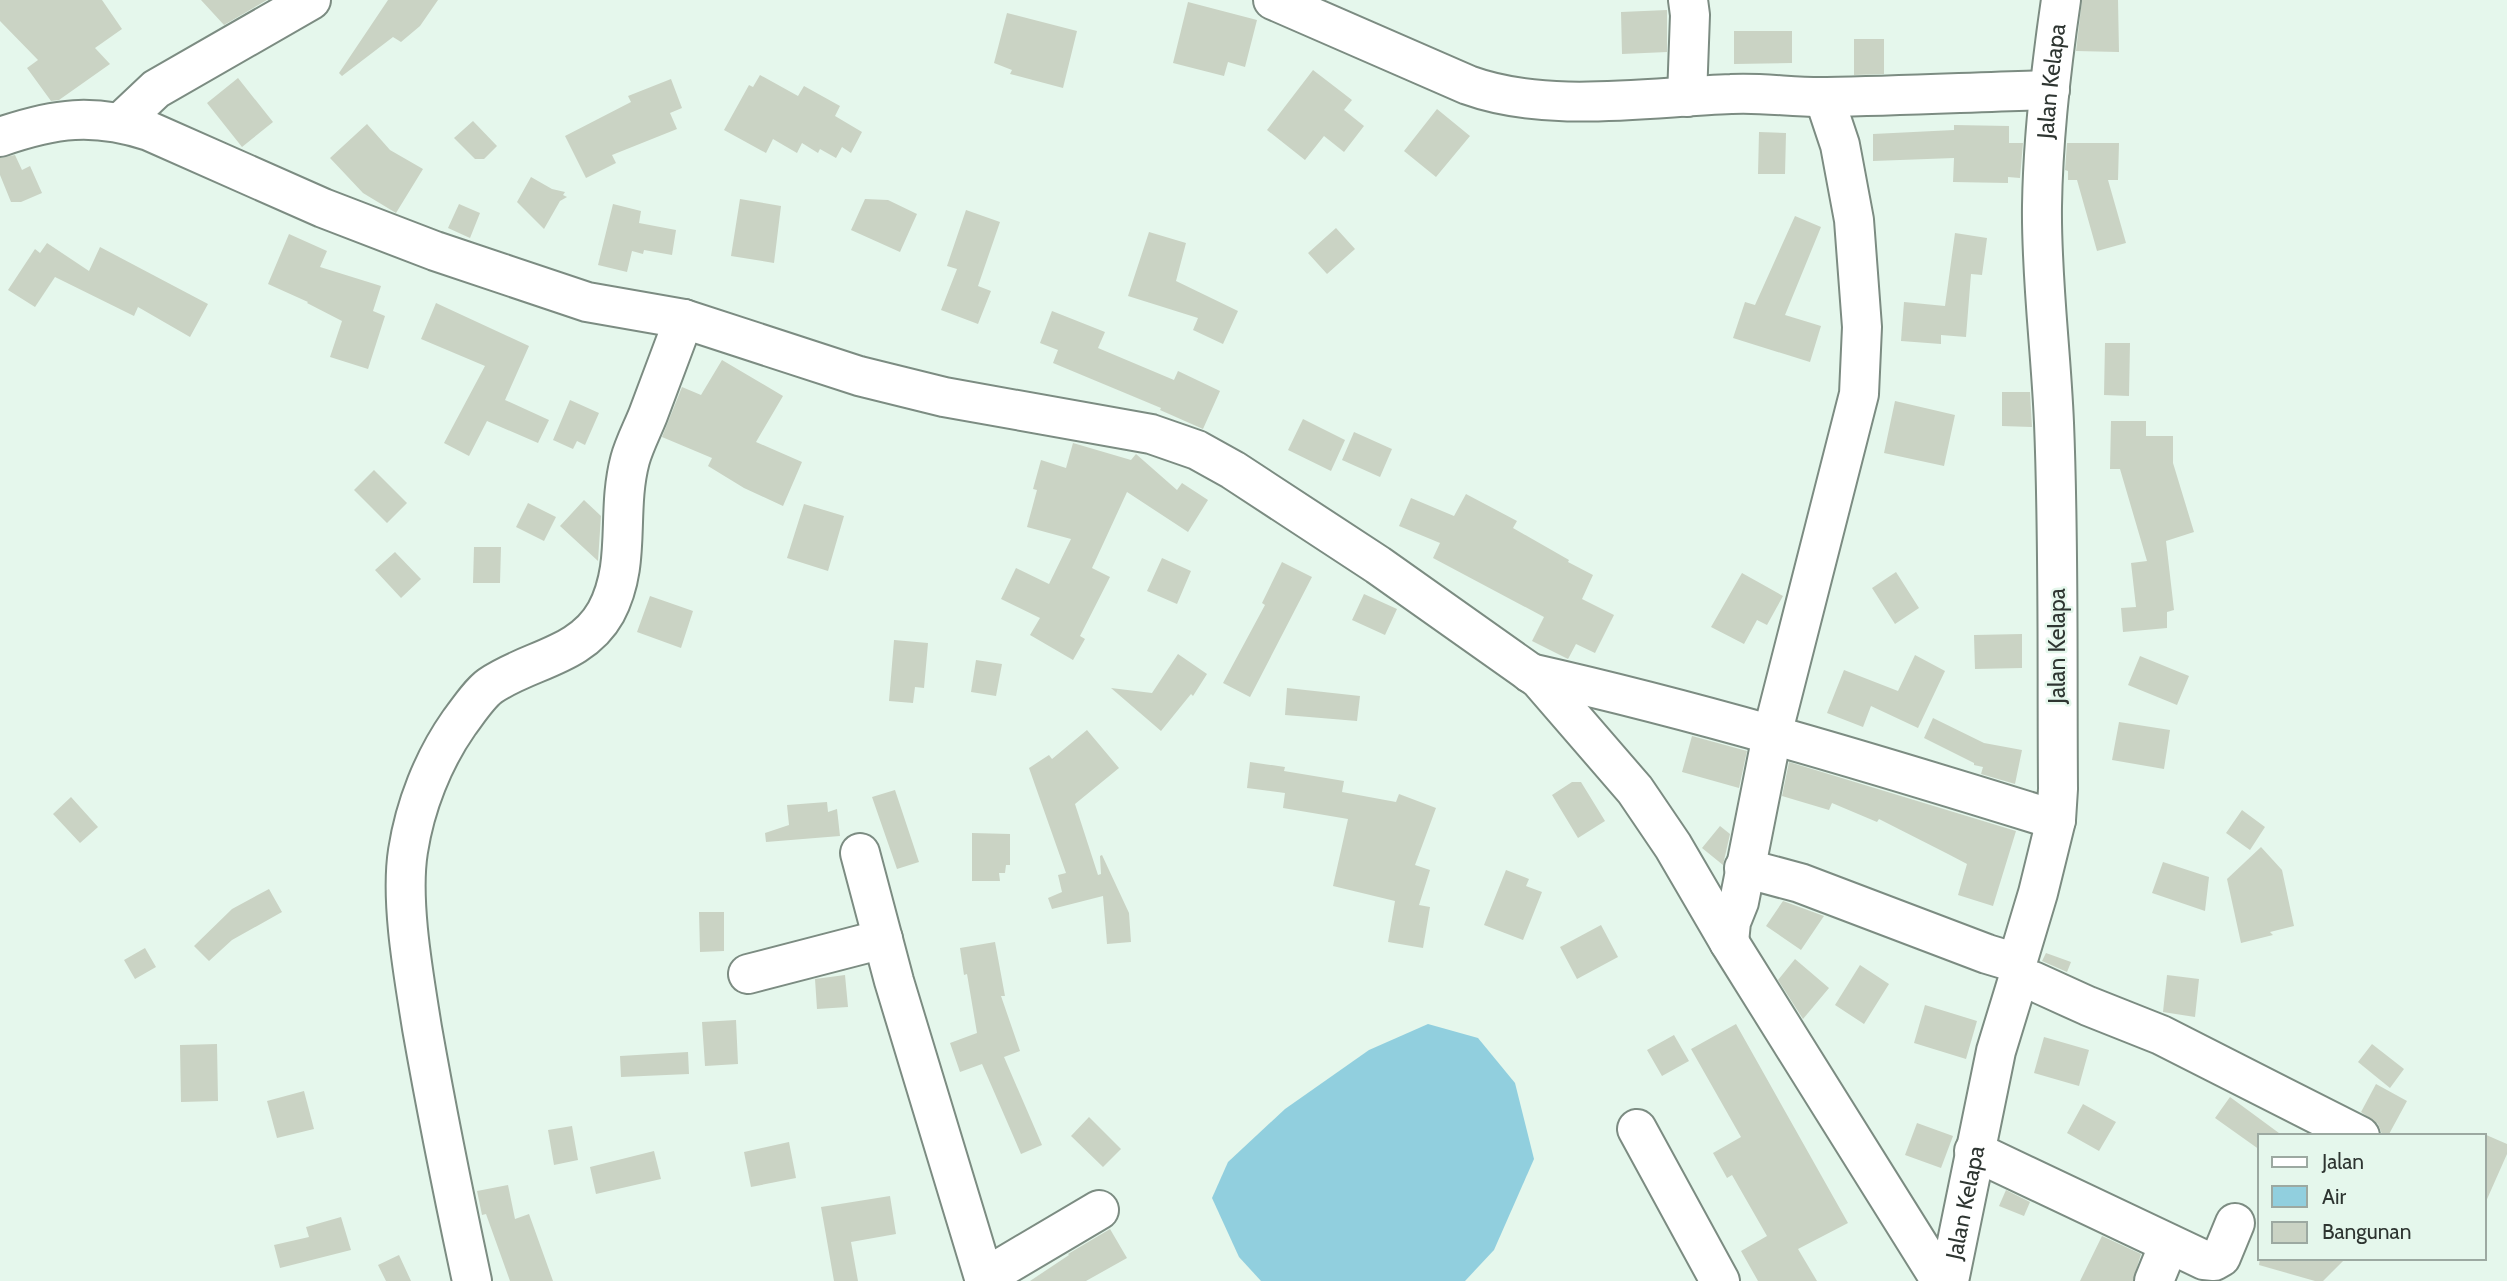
<svg xmlns="http://www.w3.org/2000/svg" width="2507" height="1281" font-family="Cabin,sans-serif">
<style>
.water{fill:#91cfde}
.building{fill:#cad3c4}
.lines{fill:none;stroke-linecap:round;stroke-linejoin:round}
.minor-casing{stroke:#7c8c82;stroke-width:42}
.minor{stroke:#fff;stroke-width:38}
.labels{text-anchor:middle;dominant-baseline:central;stroke-width:5;stroke-linejoin:round;paint-order:stroke}
.street-label{font-size:23px;fill:#2e3531;stroke:#e5f7ec}
</style>
<rect width="100%" height="100%" fill="#e5f7ec"/>
<path class="water" d="M1428 1024 1478 1038 1515 1083 1534 1159 1494 1250 1465 1281H1261L1239 1257 1212 1198 1228 1162 1285 1109 1369 1050Z"/>
<path class="building" d="M0 0H102L122 29 95 48 110 64 59 100 51 101 27 68 38 60 0 21Z
M201 0H267L224 25Z
M388 0H438L420 26 401 42 393 37 342 76 339 73Z
M2082 0H2118L2119 52 2076 51Z
M1188 2 1257 20 1245 67 1228 62 1224 76 1173 63Z
M1667 10V52L1622 54 1621 12Z
M1007 13 1077 31 1063 88 1010 74 1012 70 994 63Z
M1734 31H1792V63L1734 64Z
M1854 39H1884V74L1854 75Z
M1313 70 1352 100 1344 110 1364 126 1344 152 1324 136 1305 160 1267 130Z
M760 75 798 96 804 86 840 106 835 116 862 132 851 153 842 147 836 158 820 149 818 153 802 143 797 153 773 139 766 153 724 130 749 85 753 87Z
M238 78 273 122 242 147 207 103Z
M671 79 682 108 670 113 677 129 612 155 616 163 586 178 565 136 631 102 628 96Z
M1437 109 1470 136 1436 177 1404 151Z
M473 121 497 146 484 159H475L454 138Z
M367 124 390 150 423 169 396 213 363 193 330 158Z
M1954 125 2009 126V143H2023L2020 178 2008 177V183L1953 182 1954 158 1873 161V134L1954 130Z
M1759 132 1786 133 1785 174H1758Z
M2067 143H2119L2118 180H2108L2126 243 2097 251 2077 180H2068V171L2065 170Z
M15 155 22 170 30 166 42 193 21 202H11L0 175V158Z
M531 177 552 189 565 192 563 195 567 197 560 201 544 229 517 202Z
M740 199 781 206 774 263 731 256Z
M865 199 888 200 917 214 900 252 851 230Z
M459 204 480 213 470 238 448 228Z
M613 204 641 211 639 223 676 230 672 255 644 250 643 254 632 251 627 272 598 265Z
M966 210 1000 222 978 286 991 291 978 324 941 310 957 269 947 266Z
M1795 216 1821 227 1785 315 1821 326 1810 362 1733 338 1745 302 1755 305Z
M1336 228 1355 249 1327 274 1308 253Z
M1149 232 1186 243 1176 281 1238 311 1223 344 1193 330 1198 318 1128 296Z
M1955 233 1987 238 1982 275 1971 274 1966 337 1941 335V344L1901 341 1904 302 1945 306Z
M289 234 327 251 320 267 381 286 373 311 385 316 368 369 330 357 342 321 307 303 308 302 268 284Z
M47 243 89 271 100 247 208 304 190 337 138 307 134 316 55 277 35 307 8 290 35 249 40 253Z
M436 303 529 346 505 400 549 420 538 443 487 421 469 456 444 443 485 366 421 339Z
M1052 311 1105 332 1098 348 1174 380 1178 371 1220 391 1203 429 1160 410 1161 408 1053 363 1058 350 1040 343Z
M2105 343H2130L2129 396 2104 395Z
M722 360 783 396 756 442 802 462 783 506 744 488 708 466 712 458 662 437 682 387 701 395Z
M2002 392H2030L2032 427 2002 426Z
M570 400 599 413 585 445 577 441 573 449 553 440Z
M1895 401 1955 415 1944 466 1884 453Z
M1303 419 1345 440 1331 471 1288 450Z
M2111 421H2146V436H2173V463L2194 532 2166 541 2174 610 2167 612V628L2123 632 2121 608 2136 607 2131 563 2147 561 2120 469H2110Z
M1354 432 1392 449 1380 477 1342 460Z
M1073 443 1131 460 1136 454 1177 490 1182 483 1208 500 1188 532 1127 492 1092 568 1110 577 1080 636 1085 639 1073 660 1030 635 1040 618 1001 599 1016 568 1049 584 1071 539 1027 527 1037 490 1033 489 1041 460 1066 468Z
M374 470 407 503 387 523 354 490Z
M1466 494 1517 521 1513 528 1569 560 1568 562 1593 575 1582 599 1614 615 1595 653 1576 644 1568 659 1532 641 1544 617 1433 558 1440 543 1399 526 1411 498 1454 516Z
M584 500 601 516 598 561 560 526Z
M528 503 556 517 544 541 516 527Z
M804 504 844 516 828 571 787 558Z
M474 547H501L500 583H473Z
M395 552 421 579 401 598 375 570Z
M1162 558 1191 571 1177 604 1147 591Z
M1282 562 1312 577 1250 697 1223 683 1265 605 1262 603Z
M1896 572 1919 608 1895 624 1872 588Z
M1742 573 1783 596 1767 625 1757 620 1744 644 1711 627Z
M1364 594 1397 609 1385 635 1352 620Z
M650 596 693 611 681 648 637 632Z
M2022 634V668L1975 669 1974 635Z
M894 640 928 643 924 688 915 687 913 703 889 701Z
M1178 654 1207 674 1193 696 1191 694 1161 731 1111 688 1152 693Z
M1915 655 1945 671 1918 728 1871 706 1863 727 1827 713 1844 670 1898 691Z
M2140 656 2189 676 2177 705 2128 685Z
M976 660 1002 664 996 696 971 692Z
M1287 688 1360 696 1357 721 1285 715Z
M1933 718 1984 743 2022 750 2015 784 1981 774 1983 767 1974 765V763L1924 738Z
M2119 722 2170 730 2164 769 2112 760Z
M1087 730 1119 768 1075 804 1098 875 1101 874 1100 856 1102 855 1129 913 1131 942 1107 944 1103 896 1052 909 1048 898 1062 892 1058 875 1066 873 1029 768 1049 755 1052 759Z
M1692 736 1747 751 1739 788 1682 772Z
M1250 762 1285 767 1284 771 1344 781 1342 792 1396 802 1399 794 1436 808 1415 865 1430 870 1419 905 1430 907 1423 948 1388 942 1395 901 1333 886 1348 819 1283 808 1285 793 1247 788Z
M1789 762 2016 831 1993 906 1958 895 1967 864 1948 854 1879 819 1877 822 1832 803 1829 810 1782 796Z
M1572 782H1581L1605 821 1578 838 1552 795Z
M895 790 919 862 897 869 872 797Z
M71 797 98 827 80 843 53 814Z
M827 802 828 812 837 809 840 836 766 842 765 833 789 825 787 805Z
M2242 810 2265 827 2250 850 2226 833Z
M1720 826 1730 834 1723 865 1702 848Z
M972 833 1010 834V865H1006L1005 873H999L1000 881H972Z
M2261 847 2282 870 2294 926 2270 932 2273 935 2241 943 2227 879Z
M2163 862 2209 877 2205 911 2152 893Z
M1506 870 1529 879 1526 886 1542 892 1523 940 1484 925Z
M269 889 282 912 232 940 209 961 194 946 232 909Z
M1783 901 1824 916 1801 950 1766 926Z
M699 912H724V951L700 952Z
M1601 925 1618 957 1577 979 1560 947Z
M995 942 1005 996H1001L1020 1051 1004 1057 1042 1145 1021 1154 982 1064 960 1072 950 1043 977 1033 967 974 964 975 960 948Z
M145 948 156 967 135 979 124 960Z
M2046 953 2071 962 2067 972 2042 961Z
M1795 959 1829 988 1803 1019 1778 980Z
M1860 965 1889 984 1864 1024 1835 1005Z
M845 975 848 1007 817 1009 815 979Z
M2167 975 2199 979 2195 1017 2163 1012Z
M1925 1005 1977 1021 1966 1059 1914 1043Z
M736 1020 738 1064 705 1066 702 1022Z
M1736 1024 1848 1223 1798 1249 1817 1281H1758L1741 1251 1767 1236 1732 1175 1727 1178 1713 1153 1741 1137 1691 1049Z
M1674 1035 1689 1061 1662 1076 1647 1050Z
M2044 1037 2089 1050 2079 1086 2034 1073Z
M217 1044 218 1101 181 1102 180 1045Z
M2372 1044 2404 1069 2390 1088 2358 1062Z
M688 1052 689 1074 621 1077 620 1056Z
M2376 1084 2407 1101 2388 1136 2382 1134 2378 1124 2361 1112Z
M304 1091 314 1129 277 1138 267 1101Z
M2230 1097 2283 1136H2260V1150L2215 1118Z
M2083 1104 2116 1122 2099 1151 2067 1133Z
M1089 1117 1121 1149 1103 1167 1071 1136Z
M1917 1123 1953 1136 1941 1168 1905 1155Z
M572 1126 578 1160 554 1165 548 1130Z
M2484 1134 2507 1144V1154L2484 1206Z
M789 1142 796 1178 751 1187 744 1152Z
M654 1151 661 1179 596 1194 590 1167Z
M508 1185 515 1219 529 1214 553 1281H510L486 1214 482 1215 477 1191Z
M2006 1190 2030 1202 2024 1216 1999 1206Z
M890 1196 896 1234 851 1242 858 1281H834L821 1207Z
M341 1217 351 1250 280 1268 274 1245 309 1237 306 1227Z
M1110 1229 1127 1258 1086 1281H1030L1069 1255 1068 1254Z
M2102 1236 2141 1254 2133 1281H2080Z
M399 1255 411 1281H386L378 1265Z
M2260 1258H2346L2323 1281H2315L2259 1265Z"/>
<g class="lines">
<defs>
<g id="minor">
<path d="M1273 0 1468 85C1548 114 1647 97 1731 94 1763 92 1795 98 1827 97 1901 96 1975 92 2050 90"/>
<path d="M1687 97 1690 15 1688 0"/>
<path d="M121 122 156 89 311 0"/>
<path d="M0 137C55 118 93 113 149 131L323 208 435 251 587 302 684 319 859 376 944 397 1151 434 1197 450 1233 470 1378 565 1539 679 1635 790 1673 846 1729 942 1941 1281"/>
<path d="M1530 673C1708 713 1882 766 2056 820"/>
<path d="M860 853 894 981 985 1281"/>
<path d="M1744 868 1800 883 1987 954 2017 963"/>
<path d="M1729 942 1731 922 1739 902 1772 735 1859 394 1862 327 1854 220 1840 145 1824 97"/>
<path d="M748 974 883 939"/>
<path d="M2018 979 2033 981 2088 1006 2161 1035 2360 1136"/>
<path d="M1637 1129 1720 1281"/>
<path d="M1974 1151 2204 1260 2214 1261 2221 1257 2235 1223"/>
<path d="M984 1278 1099 1210"/>
<path d="M472 1281C454 1197 437 1113 422 1028 414 977 400 902 408 851 415 806 433 760 459 723 468 711 479 694 490 686 529 659 581 657 606 612 632 563 616 513 630 460 634 445 642 430 648 415 660 383 672 351 684 319"/>
<path id="s1" d="M1949 1281 1996 1051 2018 979 2017 963 2038 893 2056 820 2058 789C2057 667 2059 545 2054 423 2051 350 2041 278 2042 206 2043 137 2051 68 2061 0"/>
<path d="M2154 1281 2169 1244"/>
</g>
</defs>
<use href="#minor" class="minor-casing"/>
<use href="#minor" class="minor"/>
</g>
<g class="labels">
<g class="street-label">
<text stroke="none"><textPath href="#s1" startOffset="1214">Jalan Kelapa</textPath></text>
<text transform="translate(2057 646) rotate(-90)">Jalan Kelapa</text>
<text stroke="none"><textPath href="#s1" startOffset="80">Jalan Kelapa</textPath></text>
</g>
</g>
<rect x="2258" y="1134" width="228" height="126" fill="#e5f7ec" stroke="#9ca9a1" stroke-width="2"/>
<rect x="2272" y="1157" width="35" height="10" fill="#ffffff" stroke="#9ca9a1" stroke-width="2"/>
<text x="2322" y="1169" font-size="21" fill="#2e3531">Jalan</text>
<rect x="2272" y="1186" width="35" height="21" fill="#91cfde" stroke="#9ca9a1" stroke-width="2"/>
<text x="2322" y="1204" font-size="21" fill="#2e3531">Air</text>
<rect x="2272" y="1222" width="35" height="21" fill="#cad3c4" stroke="#9ca9a1" stroke-width="2"/>
<text x="2322" y="1239" font-size="21" fill="#2e3531">Bangunan</text>
</svg>
